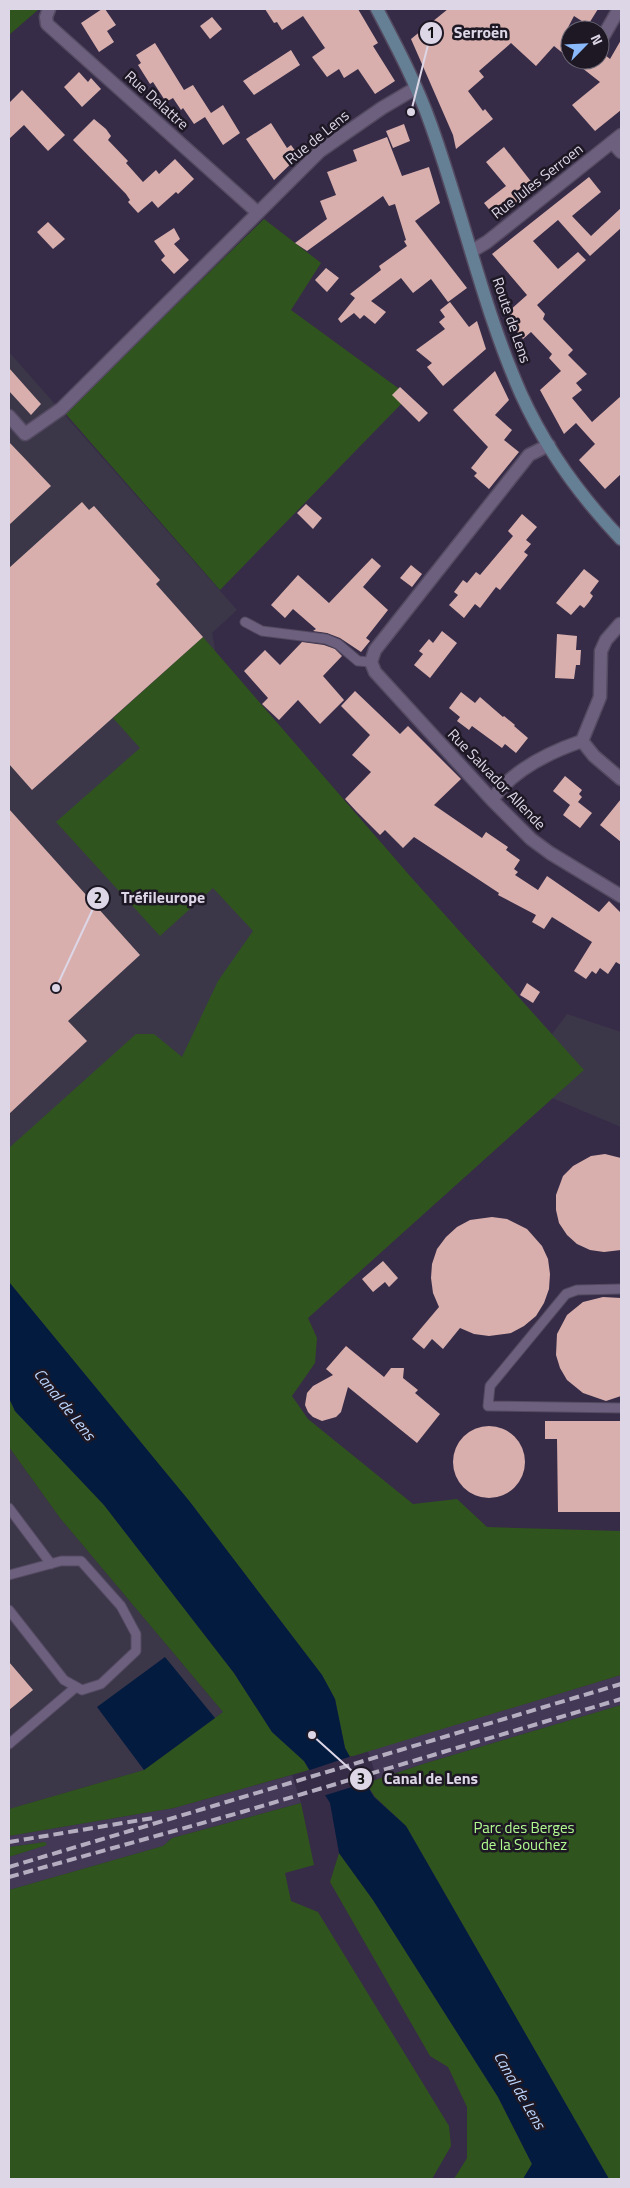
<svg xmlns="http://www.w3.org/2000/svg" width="630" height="2188" font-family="'Titillium Web',sans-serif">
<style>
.built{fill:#443857}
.industrial{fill:#3b3749}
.green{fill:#30541d}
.water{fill:#031b3f}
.pier{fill:#372c47}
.building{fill:#d8afad}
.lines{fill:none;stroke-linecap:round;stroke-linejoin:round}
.lane-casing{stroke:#544a61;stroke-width:11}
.street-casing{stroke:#544a61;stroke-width:15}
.secondary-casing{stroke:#544a61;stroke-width:15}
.lane{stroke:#6c607e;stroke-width:9}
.street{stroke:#6c607e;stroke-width:12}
.secondary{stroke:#658094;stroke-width:12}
.rail{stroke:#b5aec1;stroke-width:4;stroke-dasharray:10 5;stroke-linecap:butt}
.labels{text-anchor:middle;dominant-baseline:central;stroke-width:5;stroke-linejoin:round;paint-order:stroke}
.street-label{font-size:15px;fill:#dcd6e7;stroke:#1d1824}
.park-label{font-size:15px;fill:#b1fb90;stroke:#1d1824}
.water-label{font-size:16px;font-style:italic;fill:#bdd7ff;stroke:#1d1824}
.leader{fill:none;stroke:#dcd6e7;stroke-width:2}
.callout-dot{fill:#dcd6e7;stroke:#1d1824;stroke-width:2}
.mark-label{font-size:15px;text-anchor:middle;font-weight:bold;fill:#111}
.callout-label{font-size:16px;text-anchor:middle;font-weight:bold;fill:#dcd6e7;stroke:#1d1824;stroke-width:5;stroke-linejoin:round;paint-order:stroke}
</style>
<rect width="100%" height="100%" fill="#372c47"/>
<path class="built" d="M621 1675V1705L426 1763 377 1779 368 1751Z
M292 1775 301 1803 172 1838 163 1846 9 1890V1857L46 1845 44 1842 9 1847V1836L174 1808Z"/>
<path class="industrial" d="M9 352 237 610 212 633 216 655 410 876 552 1034 567 1014 621 1032V1127L552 1098 308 1318 9 1214Z
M9 1447 60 1518 223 1712 144 1770 9 1809Z"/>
<path class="green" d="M9 9H39L9 35Z
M264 219 321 263 291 310 409 396 220 590 65 413Z
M203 637 410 876 584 1070 308 1318 317 1338 315 1363 292 1396 308 1419 413 1504 457 1499 487 1527 621 1531V1675L350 1757 345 1748 335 1699 322 1675 190 1502 9 1282V1148L136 1034H154L182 1057 218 981 253 931 213 888 160 936 56 822 140 748 113 718Z
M9 1398 15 1411 104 1505 234 1673 272 1732 304 1761 309 1770 174 1808 9 1836V1809L144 1770 223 1712 60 1518 9 1447Z
M621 1705V2179H609L406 1826 375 1797 366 1783 426 1763Z
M301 1803 314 1865 285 1873 291 1901 318 1912 449 2126 451 2146 432 2179H9V1952L228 1889 9 1952V1890L163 1846 172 1838Z
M45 1842 47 1845 9 1857V1847Z
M339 1853 373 1900 498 2097 532 2164 523 2179H454L467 2158V2107L448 2067 430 2056 330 1882Z"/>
<path class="water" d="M9 1282 190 1502 322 1675 335 1699 345 1748 350 1757 374 1797 406 1826 609 2179H523L532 2164 498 2097 373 1900 339 1853 330 1803 304 1761 272 1732 234 1673 104 1505 15 1411 9 1398Z
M165 1657 215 1718 144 1770 97 1707Z"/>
<path class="pier" d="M352 1756 368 1782 323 1796 307 1771Z"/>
<path class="building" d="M102 9H105L116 25 107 31 114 42 99 52 81 23Z
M265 9H358L378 43 373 46 395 81 375 94 358 69 344 78 339 69 327 77 312 57 325 48 303 16 282 30 277 22 274 23Z
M448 9H598L588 25 574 16 563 37 570 43V59L554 46 536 66 511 43 479 71 484 77 468 91 483 111 485 109 493 119 456 149 453 135 411 39Z
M212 17 222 29 210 39 200 26Z
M621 40V110L595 131 572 105 600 82 572 60H600V51L610 59Z
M155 43 184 90 193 85 211 113 205 117 223 105 240 133 223 145 205 117 194 124 183 108 181 110 173 98 166 102 153 82 150 84 138 65 141 63 136 55Z
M291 50 300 65 254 95 243 81Z
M79 72 88 82 91 78 101 89 82 107 64 87Z
M22 90 65 135 48 151 24 125 9 139V103Z
M94 119 106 129 111 136 108 140 128 161 126 163 143 182 156 170 159 174 175 159 194 179 178 194 176 192 158 208 152 201 138 213 128 202 130 200 126 194 73 140Z
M271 123 287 148 291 145 299 156 274 180 246 139Z
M404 124 410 141 393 148 386 131Z
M387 137 402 176 429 167 440 203 415 221 467 288 448 302 431 279 413 293 401 278 371 301 386 312 375 324 364 315 360 319 354 313 341 323 338 319 355 298 350 294 381 270 379 266 407 246 404 241 406 240 395 204 389 206 383 196 307 251 295 243 327 219 320 201 336 195 327 172 357 161 353 150Z
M504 147 533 184V189L510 208 505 202 492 213 484 203 506 186 486 162Z
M589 177 601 192 572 216 591 236 621 208V228L590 256 558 220 533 241 558 269 578 252 586 260 537 305 545 314 543 319 573 350 568 355 587 374 576 383 582 390 572 398 592 422 621 396V474L605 489 579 460 595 444 576 423 564 434 540 390 561 371 549 358 552 354 531 332 523 339 513 327 508 312 527 295 492 254Z
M48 222 65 239 53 249 37 232Z
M174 228 180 239 174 244 189 260 174 274 161 260 165 256 154 241Z
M326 268 339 278 327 292 315 280Z
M450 302 469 327 477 321 486 349 443 386 427 367 432 363 416 350 445 329 439 322 445 317 440 310Z
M9 368 41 404 31 415 9 391Z
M495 371 509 400 495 415 512 430 504 440 519 452 489 489 474 476 477 473 471 468 488 447 453 410Z
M400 387 428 413 419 422 392 395Z
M9 442 51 486 9 525Z
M82 502 89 510 94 506 160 580 156 584 203 637 32 790 9 764V568Z
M306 504 322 518 313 529 297 513Z
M522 514 537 527 526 540 531 544 524 552 528 555 500 590 496 587 480 608 475 604 464 618 449 605 458 595 454 592 463 580 467 583 476 572 480 575 513 536 508 531Z
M372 558 381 566 363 587 388 610 366 638 370 641 361 652 340 638 327 633 313 631 316 629 293 609 285 618 271 605 298 575 329 603Z
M411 565 422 574 412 587 400 578Z
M584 569 599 581 590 593 593 596 589 602 584 608 580 605 571 615 556 603Z
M442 631 457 643 430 678 414 665 423 654 419 651 429 639 433 643Z
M557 634 577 636 576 650H581L580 665H576L574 679 555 678Z
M302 642 324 645 335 649 342 656 323 676 344 700 320 724 298 700 279 720 262 704 268 698 244 671 265 650 280 665Z
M355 691 400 734 408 726 461 779 434 805 482 838 486 832 508 847 506 850 520 860 514 869 518 872 515 875 538 890 547 876 599 912 609 901 621 913V965L616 962 608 974 600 968 596 974 592 971 586 979 574 971 592 942 552 917 544 929 532 922 536 915 498 895 499 893 414 837 403 848 385 830 380 835 356 811 345 799 371 772 352 755 370 735 341 706Z
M461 692 475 703 480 697 503 717 504 716 515 725 514 726 528 738 516 753 505 744 502 748 472 726 469 730 457 721 460 717 449 708Z
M565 776 582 790 579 794 582 797 578 802 592 813 580 828 563 815 570 805 553 791Z
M621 799V842L600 825Z
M9 809 140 955 68 1021 87 1041 9 1114Z
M527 983 540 992 533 1003 520 995Z
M605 1154 621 1158V1250L604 1252 590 1250 577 1244 567 1235 559 1223 556 1210V1195L563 1176 573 1166 591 1156Z
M492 1217 507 1219 527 1229 542 1246 548 1259 550 1274 549 1289 544 1303 536 1316 524 1326 511 1333 489 1336 474 1334 460 1328 443 1349 432 1339 424 1349 412 1339 439 1307 433 1293 431 1278 432 1264 437 1249 446 1237 457 1227 470 1220Z
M383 1261 398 1278 389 1287 385 1282 373 1292 362 1279Z
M603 1297 621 1298V1396L606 1401 583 1393 567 1380 560 1368 556 1355 557 1334 567 1315 583 1302Z
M346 1346 384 1377 391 1368H404L403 1378 418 1390 415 1393 440 1414 417 1443 348 1387 341 1412 336 1417 322 1421 313 1417 308 1412 305 1405 307 1393 313 1386 333 1375 326 1369Z
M545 1421H621V1512H558L557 1439H545Z
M453 1462a36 36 0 1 1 72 0a36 36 0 1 1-72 0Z
M9 1662 33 1690 9 1710Z"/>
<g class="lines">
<defs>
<path id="lane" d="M245 622 262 631 326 639 338 644 358 661 371 662
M621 1289 577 1290 566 1294 490 1386 488 1406 621 1408
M9 1508 51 1564
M9 1575 61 1561H81L121 1606 136 1634V1651L101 1684 82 1690 64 1680 9 1610
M9 1744 76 1687"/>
<path id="street" d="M49 9 46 17 47 24 257 212
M604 35 619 9
M612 142 621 152
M472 251 487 242 621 135
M9 416 25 434 61 409 320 151 382 108 416 88
M549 445 529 455 375 650 371 662 375 672 492 800 531 839 550 853 621 896
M582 741 594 756 621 779
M492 800C512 770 550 752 582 741L600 697 601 651 606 640 620 624"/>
<path id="secondary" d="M377 9C397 47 417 85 431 125 463 214 483 308 521 394 545 447 581 497 621 539"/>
</defs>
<use href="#lane" class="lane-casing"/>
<use href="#street" class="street-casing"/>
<use href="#secondary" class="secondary-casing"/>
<use href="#lane" class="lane"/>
<use href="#street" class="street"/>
<use href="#secondary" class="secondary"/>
<path class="rail" d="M9 1842 153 1818
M9 1867 621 1684
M9 1877 242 1812 621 1699"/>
</g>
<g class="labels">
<g class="street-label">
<text transform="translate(157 100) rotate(42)">Rue Delattre</text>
<text transform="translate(317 137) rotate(-39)">Rue de Lens</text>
<text transform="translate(537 181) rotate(-38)">Rue Jules Serroen</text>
<text transform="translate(512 320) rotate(71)">Route de Lens</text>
<text transform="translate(497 779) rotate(46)">Rue Salvador Allende</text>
</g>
<g class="park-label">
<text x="524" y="1827">Parc des Berges<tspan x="524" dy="17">de la Souchez</tspan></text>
</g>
<g class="water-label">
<text transform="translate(65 1404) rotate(51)">Canal de Lens</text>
<text transform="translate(520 2090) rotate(60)">Canal de Lens</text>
</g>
</g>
<path class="leader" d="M411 112L431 33M56 988L98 898M312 1735L361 1779"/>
<g class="callout-dot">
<circle cx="411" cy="112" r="5"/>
<circle cx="56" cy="988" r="5"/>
<circle cx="312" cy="1735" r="5"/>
<circle cx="431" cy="33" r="12"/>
<circle cx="98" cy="898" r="12"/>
<circle cx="361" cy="1779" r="12"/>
</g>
<g class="mark-label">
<text x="431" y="38">1</text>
<text x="98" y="903">2</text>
<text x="361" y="1784">3</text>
</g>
<g class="callout-label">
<text x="481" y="38">Serroën</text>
<text x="163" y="903">Tréfileurope</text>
<text x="431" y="1784">Canal de Lens</text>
</g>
<rect width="630" height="2188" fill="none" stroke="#dcd6e7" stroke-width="20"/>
<g transform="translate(585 45) rotate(66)"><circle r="24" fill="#1d1824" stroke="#696472"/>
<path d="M0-4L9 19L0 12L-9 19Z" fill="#8abafc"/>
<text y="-8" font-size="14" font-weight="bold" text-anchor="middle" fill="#dcd6e7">N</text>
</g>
</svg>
